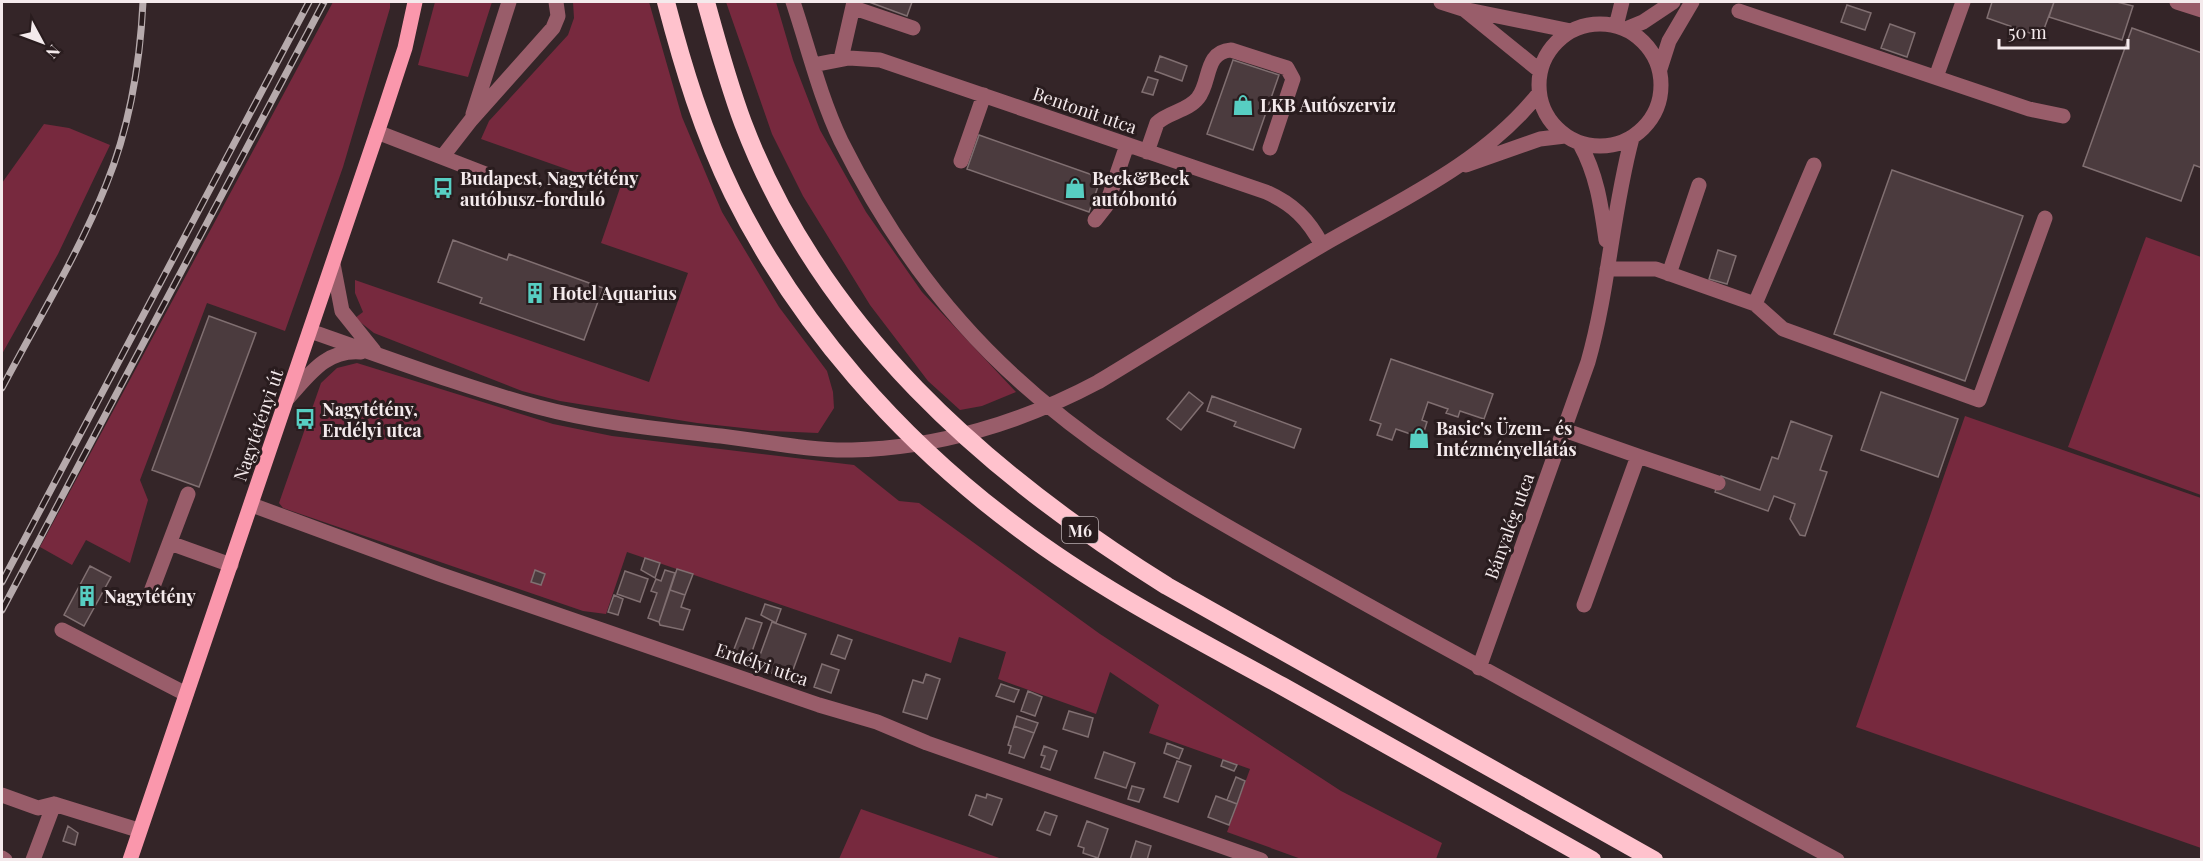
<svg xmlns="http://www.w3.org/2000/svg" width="2203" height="861" font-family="'Playfair Display',serif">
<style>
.green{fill:#77293e}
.building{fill:#4b3b3e;stroke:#806f71;stroke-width:1.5}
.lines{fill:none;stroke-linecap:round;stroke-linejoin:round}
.minor{stroke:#995d6a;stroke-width:15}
.major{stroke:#fa97ac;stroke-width:15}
.highway{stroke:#ffc2cd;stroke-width:18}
.rail-casing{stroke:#b6aaac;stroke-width:7}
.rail{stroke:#291c1e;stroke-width:4.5;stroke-dasharray:14;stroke-linecap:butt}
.labels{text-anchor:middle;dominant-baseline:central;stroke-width:6;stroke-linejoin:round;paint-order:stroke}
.shield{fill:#291c1e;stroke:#b7acae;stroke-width:1.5}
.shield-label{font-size:16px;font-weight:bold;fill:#f4eaec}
.poi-label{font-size:18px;font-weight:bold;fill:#f4eaec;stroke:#291c1e;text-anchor:start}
.street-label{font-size:18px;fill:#f4eaec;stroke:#291c1e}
</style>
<rect width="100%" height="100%" fill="#342528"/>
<path class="green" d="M333 2H390V8L343 167 285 331 207 303 140 480 148 500 130 563 86 540 72 565 40 547Z
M435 2H492L468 77 418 65Z
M573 2H649L682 117 722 212 779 307 827 371 833 392 834 408 818 433 771 431 697 423 560 401 522 391 374 333 355 318 363 312 355 293V280L649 382 688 273 601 243 620 188 481 139 489 121 568 35 574 18Z
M726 2H776L793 60 820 130 866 212 922 292 1016 392 982 406 960 410 928 381 870 305 803 196 772 134Z
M44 124 69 128 110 145 58 254 2 354V183Z
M2146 237 2201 257V495L2068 447Z
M357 363 553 424 612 436 854 465 899 501 919 503 1100 634 1341 791 1442 843 1436 859 1304 860 1227 832 1250 769 1149 733 1159 705 1110 672 1096 714 998 679 1006 652 959 637 951 663 627 552 606 614 583 611 283 508 279 503 321 383 337 368Z
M1965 416 2201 498V848L1856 727Z
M861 809 1002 859H839Z"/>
<path class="building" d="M869 2H912L907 16Z
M1992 2H2054L2041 37 1987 18Z
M2054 2H2117L2133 6 2122 40 2049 17Z
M1847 5 1871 13 1865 30 1841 22Z
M1890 24 1915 33 1907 57 1881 48Z
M2132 28 2202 53V168L2194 165 2181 201 2083 166Z
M1160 56 1187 66 1182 81 1155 71Z
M1233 60 1279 75 1253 150 1207 134Z
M1148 77 1158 80 1153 95 1142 92Z
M979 135 1101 178 1089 212 967 169Z
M1892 170 2023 216 1965 381 1834 334Z
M453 240 507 260 509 254 603 288 584 340 480 303 482 298 438 282Z
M1718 250 1736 256 1727 284 1709 279Z
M209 316 256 333 199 487 152 470Z
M1391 359 1493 394 1484 419 1460 411 1458 417 1446 413 1448 409 1428 402 1422 420 1427 422 1422 438 1396 429 1392 440 1377 435 1381 424 1370 420Z
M1189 392 1203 403 1181 430 1167 419Z
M1881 392 1958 419 1938 477 1861 450Z
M1212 396 1301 429 1294 448 1234 426 1236 422 1207 411Z
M1791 421 1832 436 1820 470 1827 472 1805 536 1800 535 1790 519 1795 504 1774 496 1768 511 1715 492 1721 476 1760 490 1772 457 1778 459Z
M645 558 660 563 655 578 641 570Z
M90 566 111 577 84 626 64 615Z
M677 569 693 574 685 595 670 590Z
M535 570 545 574 541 585 531 582Z
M665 570 675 573 659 622 648 618 657 593 651 591 656 579 661 581Z
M625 571 648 579 640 602 617 594Z
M670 590 685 595 681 607 690 610 683 630 660 625 659 622Z
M614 595 623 599 618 615 608 612Z
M765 604 781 609 776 623 761 615Z
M746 618 762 623 748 663 731 657Z
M772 622 806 634 789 681 756 666Z
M838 635 852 640 845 659 831 654Z
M822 664 839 670 831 693 814 687Z
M926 674 940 679 927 719 903 712 913 680 923 683Z
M1001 684 1019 690 1014 702 996 696Z
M1028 691 1042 697 1035 716 1021 711Z
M1069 711 1093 718 1088 737 1063 729Z
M1017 716 1038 723 1034 733 1014 726Z
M1014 726 1034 733 1024 758 1009 753 1011 746 1008 745Z
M1167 743 1183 749 1179 759 1164 753Z
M1044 746 1057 751 1050 770 1041 767 1045 756 1041 755Z
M1104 752 1135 763 1126 788 1095 778Z
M1223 760 1237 765 1234 771 1221 766Z
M1177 761 1191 766 1178 802 1164 797Z
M1236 777 1245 781 1237 804 1227 800Z
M1132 786 1144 789 1139 802 1128 799Z
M987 794 1002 799 992 825 969 815 976 795 986 798Z
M1216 796 1237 804 1229 825 1208 817Z
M1045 812 1057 816 1050 835 1037 830Z
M1087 821 1108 829 1098 858 1083 853 1084 848 1078 846Z
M68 826 78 833 75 845 63 841Z
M1136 841 1151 846 1147 860H1130Z"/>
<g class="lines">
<path class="minor" d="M793 2C808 47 820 97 841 141 873 205 913 268 961 322 1071 447 1213 518 1355 598 1515 687 1676 773 1837 860
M1441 2 1463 9 1571 31
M2177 2 2202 10
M854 8 913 28
M1466 11 1540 71
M1739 11 2029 109 2063 116
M1539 85a61 61 0 1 1 122 0a61 61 0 1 1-122 0Z
M1616 26 1622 2
M1626 29 1643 22 1673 2
M841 59 854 2
M813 65 849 58 880 60 1266 192C1293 204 1308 219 1322 245
M1660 69 1669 41 1692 2
M1936 77 1963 2
M473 114 509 2
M377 132 488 175
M1580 144C1597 175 1601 205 1606 240
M1147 152 1157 123C1168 112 1188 111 1198 98 1211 82 1204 52 1231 50L1287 68 1293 79 1270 148
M443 156 471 120 553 28 558 16 556 2
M961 161 984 95
M1466 165 1540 139 1565 136
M1095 220 1106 206 1127 145
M333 264 342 311 374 351
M1607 269H1656L1755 304 1783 329 1979 400 2045 218
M1669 274 1699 185
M1755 304 1814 165
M310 331C385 357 461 386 538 407 598 423 660 429 721 436 764 441 809 451 852 450 938 448 1023 422 1098 382 1174 336 1248 289 1324 244 1399 201 1485 162 1539 93
M287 399C309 375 326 349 361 352
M1564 430 1638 456 1584 605
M1638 456 1718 483
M252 505 439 574 819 705 877 722 927 743 1261 860
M170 543 231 565
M152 589 188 494
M62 630 186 694
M1479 668 1588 362C1609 288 1612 212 1632 138
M2 795 38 808 54 804 138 830
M2 858 5 860
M33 860 54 804"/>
<path class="major" d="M130 860 384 112 405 48 415 2"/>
<path class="highway" d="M666 2C683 67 703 133 733 194 798 325 900 440 1017 527 1099 589 1191 636 1282 686 1385 744 1489 802 1592 860
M706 2C717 42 728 83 743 123 821 328 986 473 1167 586L1654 860"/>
<defs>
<path id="rail" d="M2 388C37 321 78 255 106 185 130 126 140 64 143 2
M2 582 309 2
M2 610 324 2"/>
</defs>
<use href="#rail" class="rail-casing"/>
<use href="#rail" class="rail"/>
</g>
<defs>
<symbol id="shop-bare" viewBox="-9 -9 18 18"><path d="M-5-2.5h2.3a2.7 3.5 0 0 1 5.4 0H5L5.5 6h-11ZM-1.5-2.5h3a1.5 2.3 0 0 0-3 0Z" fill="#57cec2" stroke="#291c1e" stroke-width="2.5" paint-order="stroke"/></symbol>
<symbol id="bus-bare" viewBox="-9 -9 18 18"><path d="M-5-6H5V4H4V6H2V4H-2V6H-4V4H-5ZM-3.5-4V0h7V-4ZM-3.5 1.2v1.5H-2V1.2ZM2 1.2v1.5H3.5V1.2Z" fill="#57cec2" stroke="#291c1e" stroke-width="2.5" paint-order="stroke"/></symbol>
<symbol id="building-bare" viewBox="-9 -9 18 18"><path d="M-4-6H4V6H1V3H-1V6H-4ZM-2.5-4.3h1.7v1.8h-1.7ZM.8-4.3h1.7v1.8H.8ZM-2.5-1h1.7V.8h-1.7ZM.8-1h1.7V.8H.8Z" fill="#57cec2" stroke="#291c1e" stroke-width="2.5" paint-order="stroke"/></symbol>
</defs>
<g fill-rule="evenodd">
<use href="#shop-bare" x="1228" y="90" width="30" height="30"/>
<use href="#bus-bare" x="428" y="173" width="30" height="30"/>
<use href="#shop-bare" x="1060" y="173" width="30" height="30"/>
<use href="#building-bare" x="520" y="278" width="30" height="30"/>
<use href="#bus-bare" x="290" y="404" width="30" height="30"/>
<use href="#shop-bare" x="1404" y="423" width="30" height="30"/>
<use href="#building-bare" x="72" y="581" width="30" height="30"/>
</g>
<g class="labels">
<rect class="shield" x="1062" y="517" width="36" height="26" rx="4.5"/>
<g class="shield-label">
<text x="1080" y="530">M6</text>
</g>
<g class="poi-label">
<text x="1260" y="105">LKB Autószerviz</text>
<text x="460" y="178">Budapest, Nagytétény<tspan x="460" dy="21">autóbusz-forduló</tspan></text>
<text x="1092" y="178">Beck&amp;Beck<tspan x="1092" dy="21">autóbontó</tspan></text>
<text x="552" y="293">Hotel Aquarius</text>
<text x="322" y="409">Nagytétény,<tspan x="322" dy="21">Erdélyi utca</tspan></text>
<text x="1436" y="428">Basic's Üzem- és<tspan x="1436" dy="21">Intézményellátás</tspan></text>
<text x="104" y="596">Nagytétény</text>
</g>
<g class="street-label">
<text transform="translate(1085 110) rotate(19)">Bentonit utca</text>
<text transform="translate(258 425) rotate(-71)">Nagytétényi út</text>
<text transform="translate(1509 526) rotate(-70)">Bányalég utca</text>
<text transform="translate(762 664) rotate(19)">Erdélyi utca</text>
</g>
</g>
<rect width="2203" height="861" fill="none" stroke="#f4eaec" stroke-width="6"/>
<g transform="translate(42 42) rotate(131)" stroke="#291c1e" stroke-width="4.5" paint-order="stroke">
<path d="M0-4.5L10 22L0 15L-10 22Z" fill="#f4eaec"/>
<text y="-9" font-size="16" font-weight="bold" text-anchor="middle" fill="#f4eaec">N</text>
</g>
<path d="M1999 39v9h129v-9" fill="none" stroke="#f4eaec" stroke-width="3"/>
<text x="2008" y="39" font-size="18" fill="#f4eaec" stroke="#291c1e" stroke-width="4.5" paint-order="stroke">50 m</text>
</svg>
